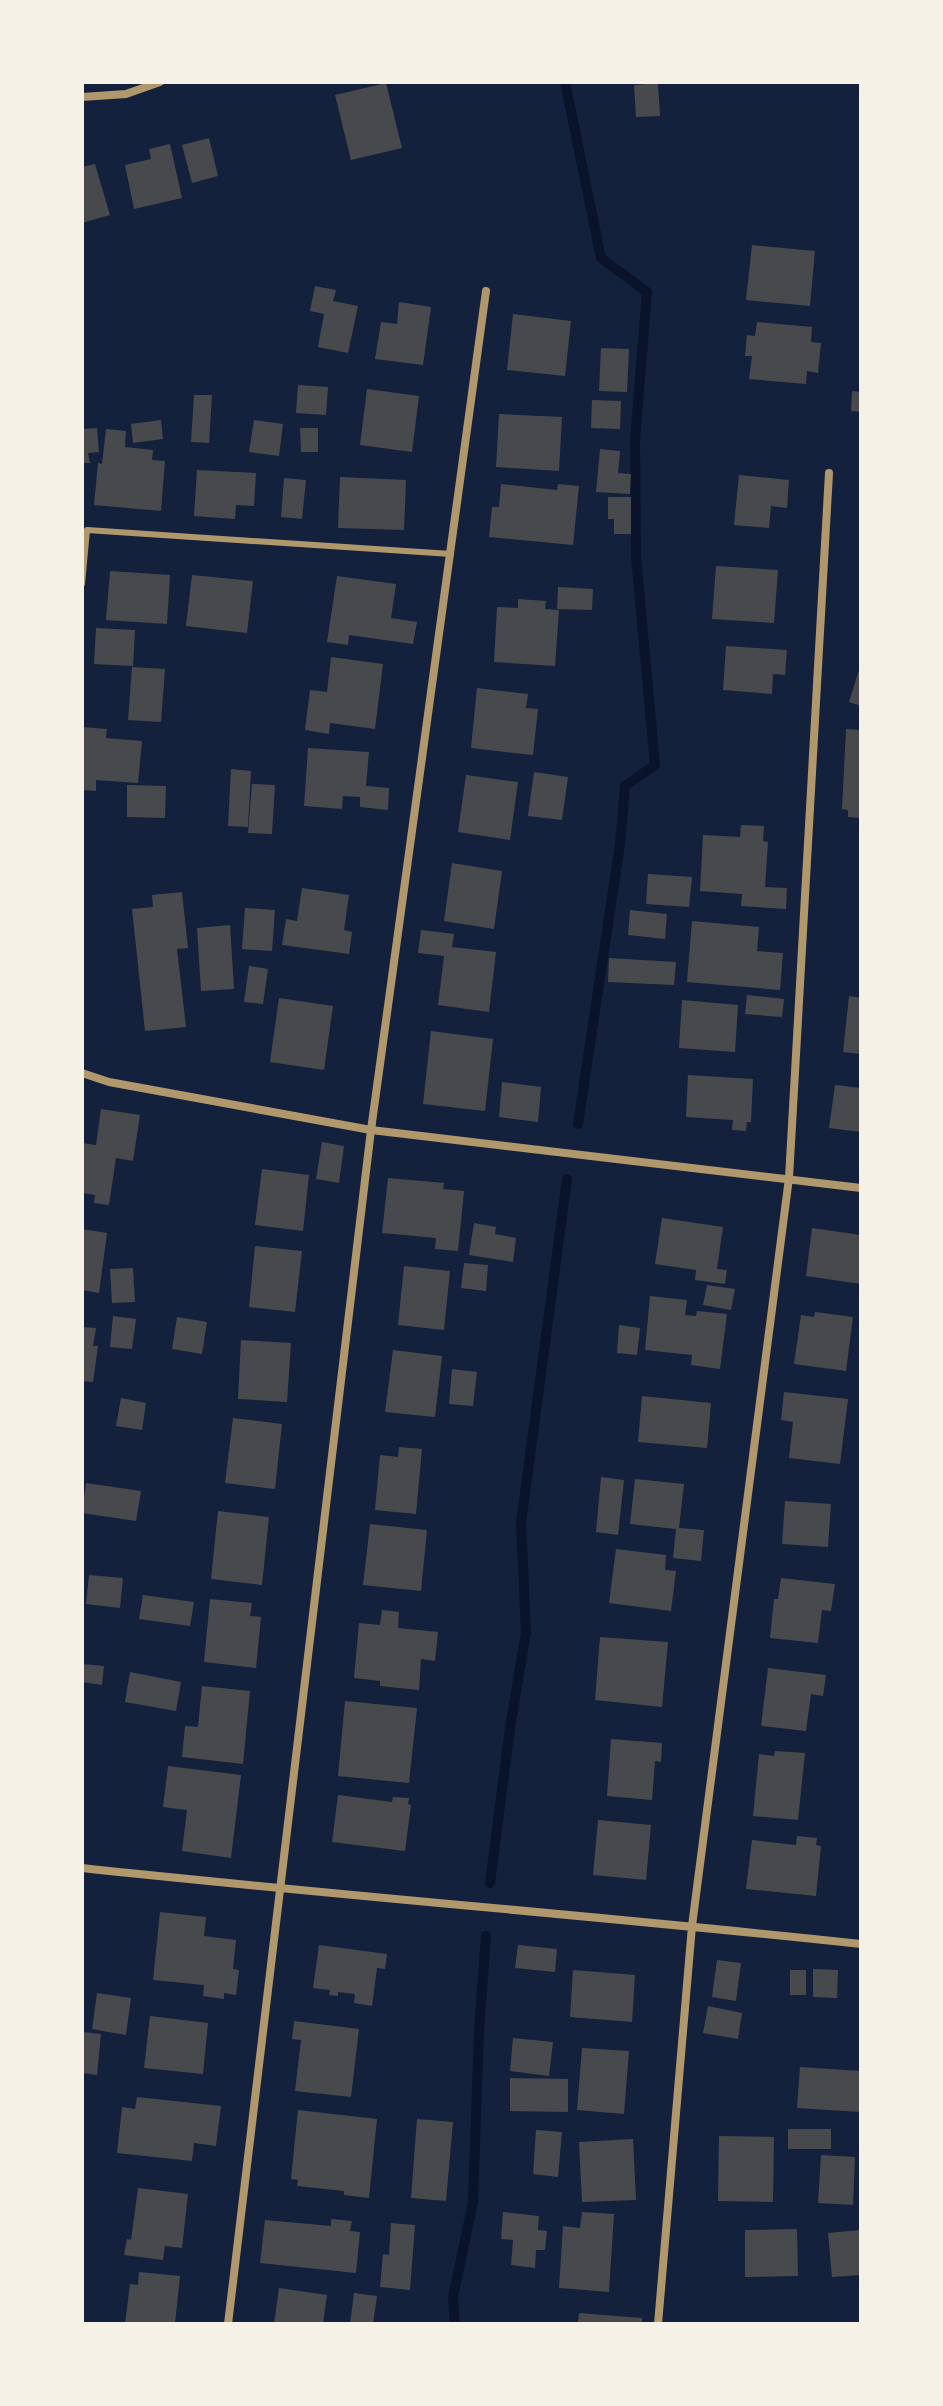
<svg xmlns="http://www.w3.org/2000/svg" width="943" height="2406" font-family="Ubuntu,sans-serif">
<style>
.lines{fill:none;stroke-linecap:round;stroke-linejoin:round}
.stream{stroke:#0b132b;stroke-width:10}
.building{fill:#48494c}
.service{stroke:#b1986c;stroke-width:6}
.minor{stroke:#b1986c;stroke-width:8}
</style>
<rect width="100%" height="100%" fill="#14213d"/>
<g class="lines">
<path class="stream" d="M565 82 601 258 647 292 635 440 636 557 655 765 625 786 620 844 578 1124
M490 1883 510 1728 526 1632 521 1523 567 1179
M455 2324 453 2297 473 2202 479 2030 486 1936"/>
</g>
<path class="building" d="M386 83 402 148 351 160 335 95Z
M658 83 660 116 636 117 634 85Z
M209 138 218 176 192 183 182 145Z
M170 144 182 198 134 209 125 165 151 159 149 149Z
M95 164 110 215 82 223V167Z
M752 245 815 251 810 306 746 300Z
M315 286 336 290 333 301 358 306 348 353 318 347 324 314 310 311Z
M399 302 431 307 423 365 375 359 381 322 397 324Z
M513 314 571 321 565 376 507 370Z
M757 322 812 327 811 342 821 343 818 373 807 371 806 384 749 379 752 356H745L747 335 755 336Z
M601 348 629 349 627 392 599 391Z
M298 385 328 387 326 415 296 413Z
M367 389 419 396 412 452 360 445Z
M852 391 861 392V412L851 411Z
M194 395H212L209 443 191 442Z
M592 400 621 401 620 429 591 428Z
M499 414 562 417 559 471 496 467Z
M161 420 163 439 133 443 131 424Z
M254 420 283 424 279 456 249 452Z
M97 428 99 452 88 453 90 463H82V429Z
M300 428H318V452H301Z
M106 429 126 431 125 447 153 450 152 460 165 461 161 511 94 505 98 463 102 464Z
M600 449 620 451 618 473 631 474 630 494 596 492Z
M197 470 256 473 254 506 236 505 235 519 194 516Z
M739 475 789 480 787 508 771 506 769 528 734 525Z
M340 477 406 480 404 530 338 528Z
M284 478 306 480 302 519 281 517Z
M501 484 557 490 558 484 579 486 573 545 489 537 492 507H499Z
M608 497H631V534H614V519H608Z
M716 566 778 570 774 623 712 619Z
M110 571 170 575 167 624 106 620Z
M192 575 253 581 247 633 186 626Z
M337 576 396 584 391 618 417 622 413 644 349 635 348 645 327 642Z
M558 587 593 589 592 610 557 609Z
M518 599 546 601 545 609 559 610 555 666 494 662 497 607 518 608Z
M96 628 135 630 133 666 94 664Z
M726 646 787 650 785 675 773 674 772 694 723 690Z
M331 657 383 664 375 729 330 723 329 734 305 730 310 690 327 692Z
M132 667 165 669 161 722 128 720Z
M860 667H861V706L849 702Z
M477 688 528 694 526 708 538 709 533 755 471 748Z
M82 727 107 729 106 738 142 741 138 783 96 780V791L82 790Z
M846 729 861 730V818L848 817V810L842 809Z
M308 748 369 752 366 786 389 788 388 810 360 807V797L343 796 342 809 304 806Z
M231 769 251 771 248 827 228 826Z
M534 772 568 777 562 820 528 816Z
M466 775 518 782 510 840 458 832Z
M252 784 275 785 272 834 248 833Z
M127 785 166 786 165 818 127 817Z
M741 825 764 826 763 841 768 842 765 887 787 888 786 909 741 906 742 894 700 891 703 835 740 837Z
M452 863 502 871 494 929 444 921Z
M648 874 692 877 689 907 646 904Z
M302 888 349 895 344 930 352 932 349 954 282 945 286 919 297 921Z
M182 892 188 948 177 949 186 1027 145 1031 132 909 153 907 152 895Z
M245 908 275 910 272 951 242 949Z
M630 910 667 914 665 939 628 935Z
M692 921 759 927 757 951 783 953 780 990 687 982Z
M230 925 234 989 201 991 197 928Z
M421 930 454 934 452 947 496 952 489 1012 438 1005 444 956 418 953Z
M609 958 676 962 674 985 608 982Z
M249 966 268 969 263 1004 244 1002Z
M747 995 784 999 782 1017 745 1014Z
M849 996 861 998V1054L843 1052Z
M279 998 333 1006 324 1070 270 1062Z
M682 1000 738 1005 735 1052 679 1048Z
M431 1031 493 1039 485 1111 423 1104Z
M688 1075 753 1079 751 1122H747L746 1131 732 1130 733 1120 686 1117Z
M502 1082 541 1087 538 1122 499 1117Z
M835 1085 861 1088V1132L829 1128Z
M101 1109 140 1115 133 1161 116 1158 109 1205 94 1203 95 1195 82 1193V1143L96 1145Z
M322 1142 344 1146 339 1183 316 1179Z
M262 1169 309 1175 303 1231 255 1225Z
M388 1178 444 1183 443 1189 464 1191 458 1251 435 1249 436 1238 382 1233Z
M662 1218 723 1227 717 1269 727 1270 725 1284 695 1280 696 1270 655 1264Z
M474 1223 496 1227 495 1234 516 1238 513 1262 469 1255Z
M812 1228 861 1235V1284L806 1276Z
M82 1229 107 1233 99 1293 82 1290Z
M255 1246 302 1251 295 1312 249 1307Z
M464 1263 488 1265 486 1291 461 1288Z
M404 1266 450 1271 444 1330 398 1325Z
M133 1268 135 1302 112 1303 110 1269Z
M707 1285 735 1289 731 1310 703 1305Z
M650 1296 687 1300 685 1315 696 1316 697 1311 727 1314 720 1369 691 1365 692 1355 645 1350Z
M815 1312 853 1317 846 1371 794 1364 801 1315 814 1317Z
M113 1316 136 1319 132 1349 110 1347Z
M177 1317 207 1322 202 1354 172 1349Z
M619 1325 640 1328 637 1355 617 1353Z
M82 1327 96 1328 93 1346H98L93 1382 82 1381Z
M241 1340 291 1343 287 1402 238 1399Z
M393 1350 442 1356 435 1417 385 1412Z
M452 1369 477 1372 473 1406 449 1404Z
M784 1392 848 1399 840 1464 789 1458 793 1422 781 1420Z
M642 1396 711 1403 707 1448 638 1442Z
M121 1398 146 1403 142 1430 116 1426Z
M233 1418 282 1424 275 1489 225 1483Z
M399 1447 422 1449 416 1514 375 1510 380 1455 398 1457Z
M601 1477 624 1480 618 1535 596 1532Z
M635 1479 684 1484 679 1528 704 1530 701 1561 673 1558 676 1529 630 1524Z
M86 1483 141 1491 136 1521 82 1513Z
M785 1501 831 1504 828 1547 782 1544Z
M218 1511 269 1517 262 1585 211 1579Z
M370 1524 427 1530 421 1591 363 1585Z
M616 1549 666 1555 665 1570 676 1571 671 1611 609 1603Z
M89 1575 123 1578 120 1608 86 1604Z
M781 1578 835 1584 831 1611 822 1610 818 1643 770 1638 774 1599H778Z
M143 1595 194 1602 190 1626 139 1619Z
M210 1599 252 1603 250 1616 261 1617 256 1668 204 1662Z
M382 1610 399 1612 398 1628 438 1632 435 1661 421 1659 419 1690 380 1686V1681L354 1678 359 1623 380 1625Z
M600 1637 668 1642 662 1707 595 1700Z
M82 1664 104 1666 102 1685 82 1682Z
M768 1668 826 1675 823 1696 811 1694 806 1731 761 1726Z
M130 1672 181 1682 176 1711 125 1702Z
M202 1686 250 1691 243 1764 182 1757 185 1726 198 1727Z
M345 1701 417 1708 409 1783 338 1776Z
M611 1739 662 1743 661 1762 655 1761 652 1800 607 1796Z
M775 1751 805 1753 798 1820 753 1816 759 1754 774 1756Z
M168 1766 241 1775 231 1858 182 1851 187 1810 163 1807Z
M338 1795 392 1802 393 1797 409 1798 408 1804 411 1805 405 1851 332 1842Z
M598 1820 651 1825 646 1880 593 1875Z
M797 1836 817 1838 816 1845 821 1846 816 1896 746 1889 752 1840 796 1845Z
M160 1912 206 1917 204 1936 236 1940 233 1969 239 1970 236 1995 224 1993V1999L203 1996 204 1985 153 1980Z
M319 1945 387 1954 385 1969 377 1968 372 2006 354 2003 355 1994 338 1992V1996L329 1995 330 1990 313 1988Z
M518 1945 557 1949 555 1972 515 1968Z
M717 1960 741 1963 736 2001 712 1997Z
M813 1969 838 1970 837 1998 813 1997Z
M573 1970 635 1975 632 2022 570 2017Z
M790 1970H806V1995H790Z
M97 1993 131 1998 126 2035 92 2029Z
M708 2006 742 2013 738 2039 703 2033Z
M150 2016 208 2023 203 2074 144 2068Z
M294 2021 359 2029 351 2097 295 2091 301 2040 292 2039Z
M83 2032 101 2034 97 2075 82 2073Z
M513 2038 553 2042 549 2076 510 2071Z
M582 2048 629 2051 624 2114 577 2110Z
M800 2067 861 2071V2112L797 2108Z
M510 2078 568 2079V2112L510 2111Z
M137 2097 221 2106 216 2146 194 2143 192 2161 117 2153 122 2107 135 2109Z
M298 2110 377 2119 369 2198 344 2195V2191L297 2186 298 2180 291 2179Z
M417 2119 453 2122 446 2201 411 2198Z
M788 2129H831V2149H788Z
M536 2130 562 2132 558 2177 533 2174Z
M719 2136 774 2137 773 2202 718 2201Z
M633 2139 636 2200 582 2202 579 2142Z
M821 2155 855 2157 853 2205 818 2203Z
M138 2188 188 2194 182 2248 165 2246 163 2260 124 2255 127 2239 131 2240Z
M503 2212 539 2216 538 2230 547 2231 545 2250H536L535 2268 511 2265 513 2240 501 2239Z
M582 2212 614 2214 609 2292 559 2288 563 2226 580 2228Z
M331 2219 352 2221 350 2231 360 2232 356 2273 260 2263 265 2220 331 2226Z
M391 2223 415 2225 410 2290 380 2287 383 2254 389 2255Z
M797 2229 798 2276 745 2277V2230Z
M861 2230V2275L832 2277 828 2233Z
M139 2272 180 2276 175 2324H125L130 2284 138 2285Z
M279 2288 327 2295 323 2324H274Z
M354 2293 377 2296 373 2324H350Z
M579 2313 642 2318V2324H578Z"/>
<g class="lines">
<path class="service" d="M82 584 87 530 451 554"/>
<path class="minor" d="M82 97 126 94 160 82
M82 1073 109 1082 371 1130 861 1188
M82 1868C341 1896 602 1916 861 1944
M228 2324 371 1130 486 291
M658 2324 692 1926 789 1178 829 473"/>
</g>
<rect width="943" height="2406" fill="none" stroke="#f6f1e7" stroke-width="168"/>
</svg>
